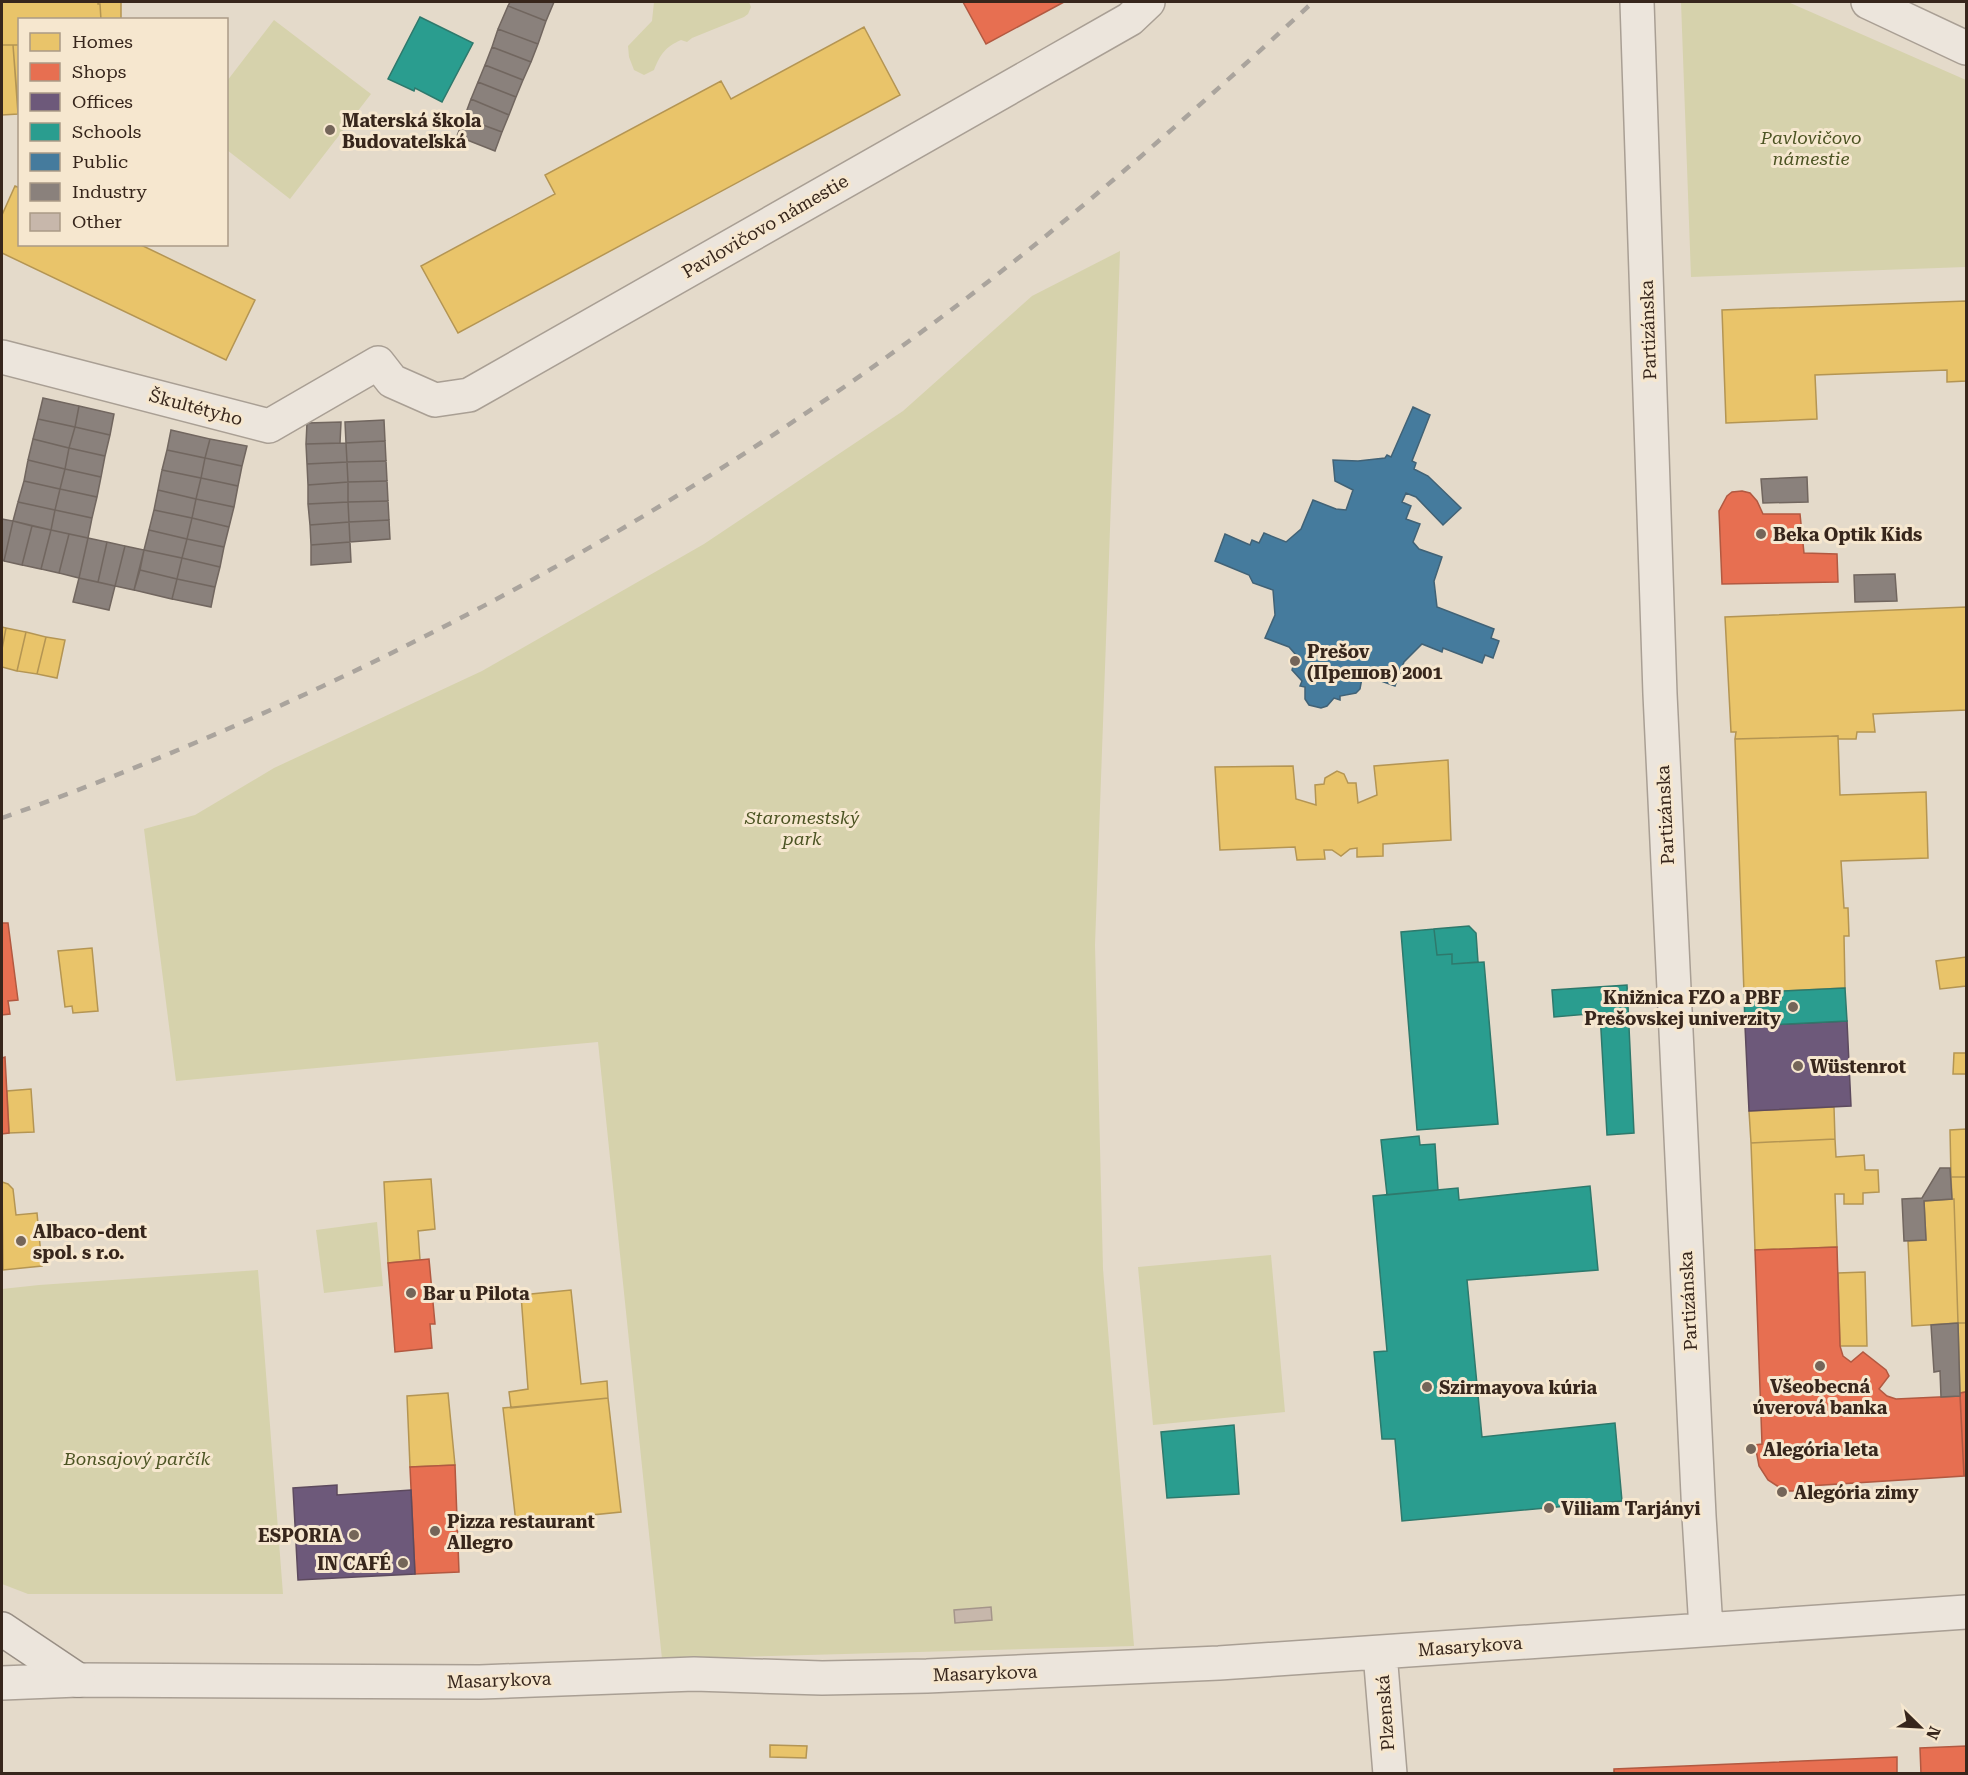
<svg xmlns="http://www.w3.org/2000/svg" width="1968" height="1775" font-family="'Roboto Serif',serif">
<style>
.green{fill:#d6d2ac}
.homes{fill:#e9c46a;stroke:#b49553;stroke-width:1.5}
.shops{fill:#e76f51;stroke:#b25941;stroke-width:1.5}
.offices{fill:#6d597a;stroke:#5d4a5e;stroke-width:1.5}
.schools{fill:#2a9d8f;stroke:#2e796c;stroke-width:1.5}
.public{fill:#457b9d;stroke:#416276;stroke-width:1.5}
.industry{fill:#8a817c;stroke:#71665f;stroke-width:1.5}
.building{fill:#c7b7ab;stroke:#a4958a;stroke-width:1.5}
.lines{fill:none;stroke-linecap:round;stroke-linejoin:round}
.street-casing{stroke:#a99f94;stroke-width:36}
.secondary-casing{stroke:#988e84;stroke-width:36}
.street{stroke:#ece5dc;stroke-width:33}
.secondary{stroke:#ece5dc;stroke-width:33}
.rail{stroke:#aaa49d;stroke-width:4.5;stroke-dasharray:10 10;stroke-linecap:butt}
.poi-dot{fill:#746559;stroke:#f6e7cf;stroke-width:2}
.labels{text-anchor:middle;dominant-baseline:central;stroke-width:6;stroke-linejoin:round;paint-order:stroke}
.poi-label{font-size:18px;font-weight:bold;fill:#37261c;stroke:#f6e7cf;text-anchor:start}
.park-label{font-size:18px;font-style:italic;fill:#4c5423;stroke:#f6e7cf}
.street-label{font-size:18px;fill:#37261c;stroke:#f6e7cf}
</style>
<rect width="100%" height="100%" fill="#e4daca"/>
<path class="green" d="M654 2H749L751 7 748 14 744 17 692 38 687 42 681 40C665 47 660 55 654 70L644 75 634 70 629 57 628 46 652 21Z
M1681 2H1788L1966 80V267L1691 277Z
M274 20 371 94 290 199 227 150V81Z
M1120 251 1095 945 1103 1269 1134 1646 662 1659 598 1042 176 1081 144 829 195 815 274 768 482 671 704 544 903 411 1032 296Z
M377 1222 383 1286 324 1293 316 1230Z
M1271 1255 1285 1412 1153 1425 1138 1267Z
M258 1270 283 1594H28L2 1584V1289L39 1285Z"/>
<path class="homes" d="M2 2H98V4H100L101 20H20V45H2Z
M98 2H121V20H101L100 4H98Z
M864 27 900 95 458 333 421 266 555 194 545 175 721 81 731 99Z
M2 45H13L18 114 2 115Z
M13 45H20V108H18Z
M15 186 20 188V244H139L255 300 226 360 2 253V215Z
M1966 301V381L1947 382V370L1815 375 1817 419 1726 423 1722 310Z
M1966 607V710L1873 714 1875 732H1857L1856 739H1838V736L1735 739 1736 732H1731L1725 617Z
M2 627 6 628 2 649Z
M6 628 26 632 17 671 2 667V649Z
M26 632 46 637 37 674 17 671Z
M46 637 65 640 57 678 37 674Z
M1838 736 1840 795 1926 792 1928 858 1841 861 1844 908H1848L1849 936H1844L1845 988 1744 993 1735 739Z
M1448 760 1451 840 1383 844V856L1357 857V848L1350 849 1341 856 1332 850H1324L1325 859 1297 860 1295 847 1220 850 1215 767 1293 766 1296 799 1316 805 1315 785 1324 784 1325 778 1337 771 1344 774 1348 783H1356L1358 803 1377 795 1374 766Z
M92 948 98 1011 73 1013 72 1006 65 1007 58 951Z
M1966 957V986L1940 989 1936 961Z
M1954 1053H1966V1074H1953Z
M31 1089 34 1132 9 1133 7 1091Z
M1834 1107 1835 1139 1751 1143 1749 1111Z
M1966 1129V1177H1951L1950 1130Z
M1835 1139 1836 1157 1864 1155 1865 1170H1878L1879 1192 1863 1193V1204H1844V1194H1835L1837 1247 1755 1250 1751 1143Z
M1951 1177H1966V1323H1958L1954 1199H1952Z
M431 1179 435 1229 418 1231 420 1260 388 1263 384 1182Z
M2 1182 8 1184 13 1189 16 1215 37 1213 42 1266 3 1270Z
M1954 1199 1958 1323 1912 1326 1908 1241 1926 1240 1924 1201Z
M1865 1272 1867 1346H1840L1838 1273Z
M571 1290 581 1384 607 1381 608 1398 511 1408 509 1392 528 1389 521 1295Z
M1958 1323H1966V1392L1960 1393Z
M448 1393 455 1465 410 1467 407 1396Z
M608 1398 621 1512 592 1515 593 1522 587 1524 549 1527H545L544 1520 516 1523 503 1408Z
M770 1745 807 1746 806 1758 770 1757Z"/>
<path class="shops" d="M963 2H1064L986 44Z
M1742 491 1750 493 1757 501 1763 514H1800L1804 553 1837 554 1838 582 1722 584 1719 511 1727 496 1732 492Z
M2 923H8L18 1000 8 1001 10 1014 2 1015Z
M5 1057 9 1133 2 1134V1058Z
M1837 1247 1840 1346 1843 1356 1851 1362 1863 1352 1886 1370 1889 1376 1879 1389 1887 1396 1896 1399 1960 1396 1964 1476 1808 1486V1491H1785L1768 1480 1759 1466 1755 1445 1762 1444 1755 1250Z
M429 1259 435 1324H430L432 1348 395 1352 388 1263Z
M1966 1392V1476H1964L1960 1393Z
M455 1465 459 1572 415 1574 410 1467Z
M1966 1746V1774H1921L1920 1748Z
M1897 1757V1774H1614V1769Z"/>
<path class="offices" d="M1847 1021 1851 1106 1749 1111 1745 1026Z
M337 1485V1495L411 1490 415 1574 298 1580 293 1488Z"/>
<path class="schools" d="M420 17 473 43 442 102 415 88 414 91 388 79Z
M1469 926 1476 933 1478 962 1452 964V954L1437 955 1434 929Z
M1434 929 1437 955 1452 954V964L1484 962 1498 1124 1417 1130 1401 932Z
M1627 985 1634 1133 1607 1135 1600 1013 1554 1017 1552 990Z
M1845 988 1847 1021 1745 1026 1744 993Z
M1419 1136 1420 1145 1435 1144 1438 1190 1387 1195 1381 1140Z
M1590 1186 1598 1270 1467 1280 1482 1437 1615 1423 1622 1501 1402 1521 1395 1439H1382L1374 1352 1387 1351 1373 1196 1458 1188 1459 1200Z
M1234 1425 1239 1494 1167 1498 1161 1432Z"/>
<path class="public" d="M1413 407 1430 415 1412 461 1416 463 1414 469 1428 476 1461 508 1443 525 1416 497 1406 493 1402 502 1411 506 1406 519 1420 524 1413 542 1419 549 1442 557 1434 581 1437 607 1494 629 1491 638 1499 641 1493 658 1485 655 1482 663 1443 648 1442 652 1422 644 1404 662 1395 686 1370 677 1362 678 1360 689 1356 693 1340 696V700L1334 698 1327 706 1321 708 1309 705 1305 699V687L1300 686 1302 681 1292 670 1296 655 1289 647 1265 638 1275 615 1273 590 1253 583 1249 575 1215 561 1225 534 1250 545 1252 540 1259 543 1264 533 1286 542 1301 529 1313 500 1336 509 1346 510 1353 490 1335 481 1333 460 1358 461 1385 458 1387 455 1391 457Z"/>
<path class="industry" d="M510 2H554L546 21 508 6Z
M508 6 546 21 538 44 498 29Z
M498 29 538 44 531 62 492 47Z
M492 47 531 62 523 80 485 65Z
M485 65 523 80 516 97 478 82Z
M478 82 516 97 509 115 471 99Z
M471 99 509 115 502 132 464 118Z
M464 118 502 132 495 151 457 136Z
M43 398 79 406 75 427 38 419Z
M79 406 114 414 110 435 75 427Z
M38 419 75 427 69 448 33 439Z
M384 420 385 441 346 443 345 422Z
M341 422 340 443 306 444 307 423Z
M75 427 110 435 105 456 69 448Z
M171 430 210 439 205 458 167 450Z
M33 439 69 448 65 469 28 460Z
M210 439 247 446 242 466 205 458Z
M385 441 386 461 347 462 346 443Z
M346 443 347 462 307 464 306 444Z
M69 448 105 456 101 477 65 469Z
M167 450 205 458 201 478 162 470Z
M205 458 242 466 238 486 201 478Z
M28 460 65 469 60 489 24 481Z
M386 461 387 481 348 482 347 462Z
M347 462 348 482 308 485 307 464Z
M65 469 101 477 97 497 60 489Z
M162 470 201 478 196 499 158 490Z
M1807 477 1808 502 1763 503 1761 479Z
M201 478 238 486 234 507 196 499Z
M24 481 60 489 55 510 18 502Z
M387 481 388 501 348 502V482Z
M348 482V502L308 504V485Z
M60 489 97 497 92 518 55 510Z
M158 490 196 499 192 518 154 510Z
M196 499 234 507 229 527 192 518Z
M388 501 389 520 349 522 348 502Z
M18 502 55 510 51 530 13 521Z
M348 502 349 522 310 525 308 504Z
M55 510 92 518 88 538 51 530Z
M154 510 192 518 187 539 149 530Z
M192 518 229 527 224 547 187 539Z
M2 519 13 521 4 561 2 560Z
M389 520 390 539 350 542 349 522Z
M13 521 32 526 22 565 4 561Z
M349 522 350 542 311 545 310 525Z
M32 526 51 530 41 569 22 565Z
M51 530 69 534 59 573 41 569Z
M149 530 187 539 182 558 144 550Z
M69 534 88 538 79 578 59 573Z
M88 538 107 542 98 582 79 578Z
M187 539 224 547 220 567 182 558Z
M107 542 125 546 115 586 98 582Z
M350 542 351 562 311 565V545Z
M125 546 144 550 134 590 115 586Z
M144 550 182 558 177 579 140 570Z
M182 558 220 567 215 587 177 579Z
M140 570 177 579 172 599 134 590Z
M1895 574 1897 601 1855 602 1854 575Z
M79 578 115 586 109 610 73 602Z
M177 579 215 587 211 607 172 599Z
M1940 1168H1950L1952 1199 1924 1201 1926 1240 1904 1241 1902 1199 1922 1198Z
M1958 1323 1960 1396 1941 1397 1940 1371 1934 1372 1931 1325Z"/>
<path class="building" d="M991 1607 992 1620 955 1623 954 1610Z"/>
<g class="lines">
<defs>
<path id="street" d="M1637 2 1660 694 1699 1516 1706 1629
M1868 2 1966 48
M2 357 269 426 378 363 392 381 435 400 469 395 1130 19 1148 2
M1380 1653 1390 1774
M2 1683 78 1680 480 1682 694 1674 822 1678 927 1676 1219 1663 1966 1612"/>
<path id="secondary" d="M2 1629 78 1680"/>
</defs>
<use href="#street" class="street-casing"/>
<use href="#secondary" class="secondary-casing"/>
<use href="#street" class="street"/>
<use href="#secondary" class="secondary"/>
<path class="rail" d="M2 818C338 698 657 529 943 316 1073 219 1194 112 1313 2"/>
</g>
<g class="poi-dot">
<circle cx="330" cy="130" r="6"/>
<circle cx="1761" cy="534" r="6"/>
<circle cx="1295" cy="661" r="6"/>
<circle cx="1793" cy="1007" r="6"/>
<circle cx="1798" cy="1066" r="6"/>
<circle cx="21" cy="1241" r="6"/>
<circle cx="411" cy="1293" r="6"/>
<circle cx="1820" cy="1366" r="6"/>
<circle cx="1427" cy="1387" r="6"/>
<circle cx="1751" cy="1449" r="6"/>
<circle cx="1782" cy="1492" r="6"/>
<circle cx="1549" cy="1508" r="6"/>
<circle cx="435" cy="1531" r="6"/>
<circle cx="354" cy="1535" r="6"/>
<circle cx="403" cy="1563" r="6"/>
</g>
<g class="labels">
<g class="poi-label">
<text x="342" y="120">Materská škola<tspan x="342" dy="21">Budovateľská</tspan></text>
<text x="1773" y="534">Beka Optik Kids</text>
<text x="1307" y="651">Prešov<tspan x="1307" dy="21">(Прешов) 2001</tspan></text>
<text x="1781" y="997" text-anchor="end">Knižnica FZO a PBF<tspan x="1781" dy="21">Prešovskej univerzity</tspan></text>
<text x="1810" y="1066">Wüstenrot</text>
<text x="33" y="1231">Albaco-dent<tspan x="33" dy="21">spol. s r.o.</tspan></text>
<text x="423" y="1293">Bar u Pilota</text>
<text x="1820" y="1386" text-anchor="middle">Všeobecná<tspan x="1820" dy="21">úverová banka</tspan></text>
<text x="1439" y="1387">Szirmayova kúria</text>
<text x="1763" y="1449">Alegória leta</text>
<text x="1794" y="1492">Alegória zimy</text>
<text x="1561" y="1508">Viliam Tarjányi</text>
<text x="447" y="1521">Pizza restaurant<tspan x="447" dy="21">Allegro</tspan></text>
<text x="342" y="1535" text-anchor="end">ESPORIA</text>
<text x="391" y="1563" text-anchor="end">IN CAFÉ</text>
</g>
<g class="park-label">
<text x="1811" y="137">Pavlovičovo<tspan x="1811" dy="21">námestie</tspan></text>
<text x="802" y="817">Staromestský<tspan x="802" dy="21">park</tspan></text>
<text x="137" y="1458">Bonsajový parčík</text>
</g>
<g class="street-label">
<text transform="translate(765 226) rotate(-30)">Pavlovičovo námestie</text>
<text transform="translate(1648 330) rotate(-92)">Partizánska</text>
<text transform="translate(196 407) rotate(15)">Škultétyho</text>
<text transform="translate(1665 815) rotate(-93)">Partizánska</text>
<text transform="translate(1688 1301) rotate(-93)">Partizánska</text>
<text transform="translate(1470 1646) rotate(-4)">Masarykova</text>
<text transform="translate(985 1673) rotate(-2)">Masarykova</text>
<text transform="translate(499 1680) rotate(-2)">Masarykova</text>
<text transform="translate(1385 1713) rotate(-94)">Plzenská</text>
</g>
</g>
<rect width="1968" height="1775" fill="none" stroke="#37261c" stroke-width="6"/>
<rect x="18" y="18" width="210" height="228" fill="#f6e7cf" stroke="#aa9a87" stroke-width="1.5"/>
<rect x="30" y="33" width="30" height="18" fill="#e9c46a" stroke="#aa9a87" stroke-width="1.5"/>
<text x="72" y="48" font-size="18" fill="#37261c">Homes</text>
<rect x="30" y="63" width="30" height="18" fill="#e76f51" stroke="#aa9a87" stroke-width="1.5"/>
<text x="72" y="78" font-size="18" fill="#37261c">Shops</text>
<rect x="30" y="93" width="30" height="18" fill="#6d597a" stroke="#aa9a87" stroke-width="1.5"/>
<text x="72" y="108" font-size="18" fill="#37261c">Offices</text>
<rect x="30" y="123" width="30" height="18" fill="#2a9d8f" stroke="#aa9a87" stroke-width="1.5"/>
<text x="72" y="138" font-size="18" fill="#37261c">Schools</text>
<rect x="30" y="153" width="30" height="18" fill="#457b9d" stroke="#aa9a87" stroke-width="1.5"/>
<text x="72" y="168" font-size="18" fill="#37261c">Public</text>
<rect x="30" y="183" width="30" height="18" fill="#8a817c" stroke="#aa9a87" stroke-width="1.5"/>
<text x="72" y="198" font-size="18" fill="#37261c">Industry</text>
<rect x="30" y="213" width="30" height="18" fill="#c7b7ab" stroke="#aa9a87" stroke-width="1.5"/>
<text x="72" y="228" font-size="18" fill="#37261c">Other</text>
<g transform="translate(1920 1727) rotate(114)" stroke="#f6e7cf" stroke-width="4.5" paint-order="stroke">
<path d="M0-4.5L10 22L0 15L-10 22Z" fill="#37261c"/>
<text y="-9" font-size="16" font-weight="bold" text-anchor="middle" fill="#37261c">N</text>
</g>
</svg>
